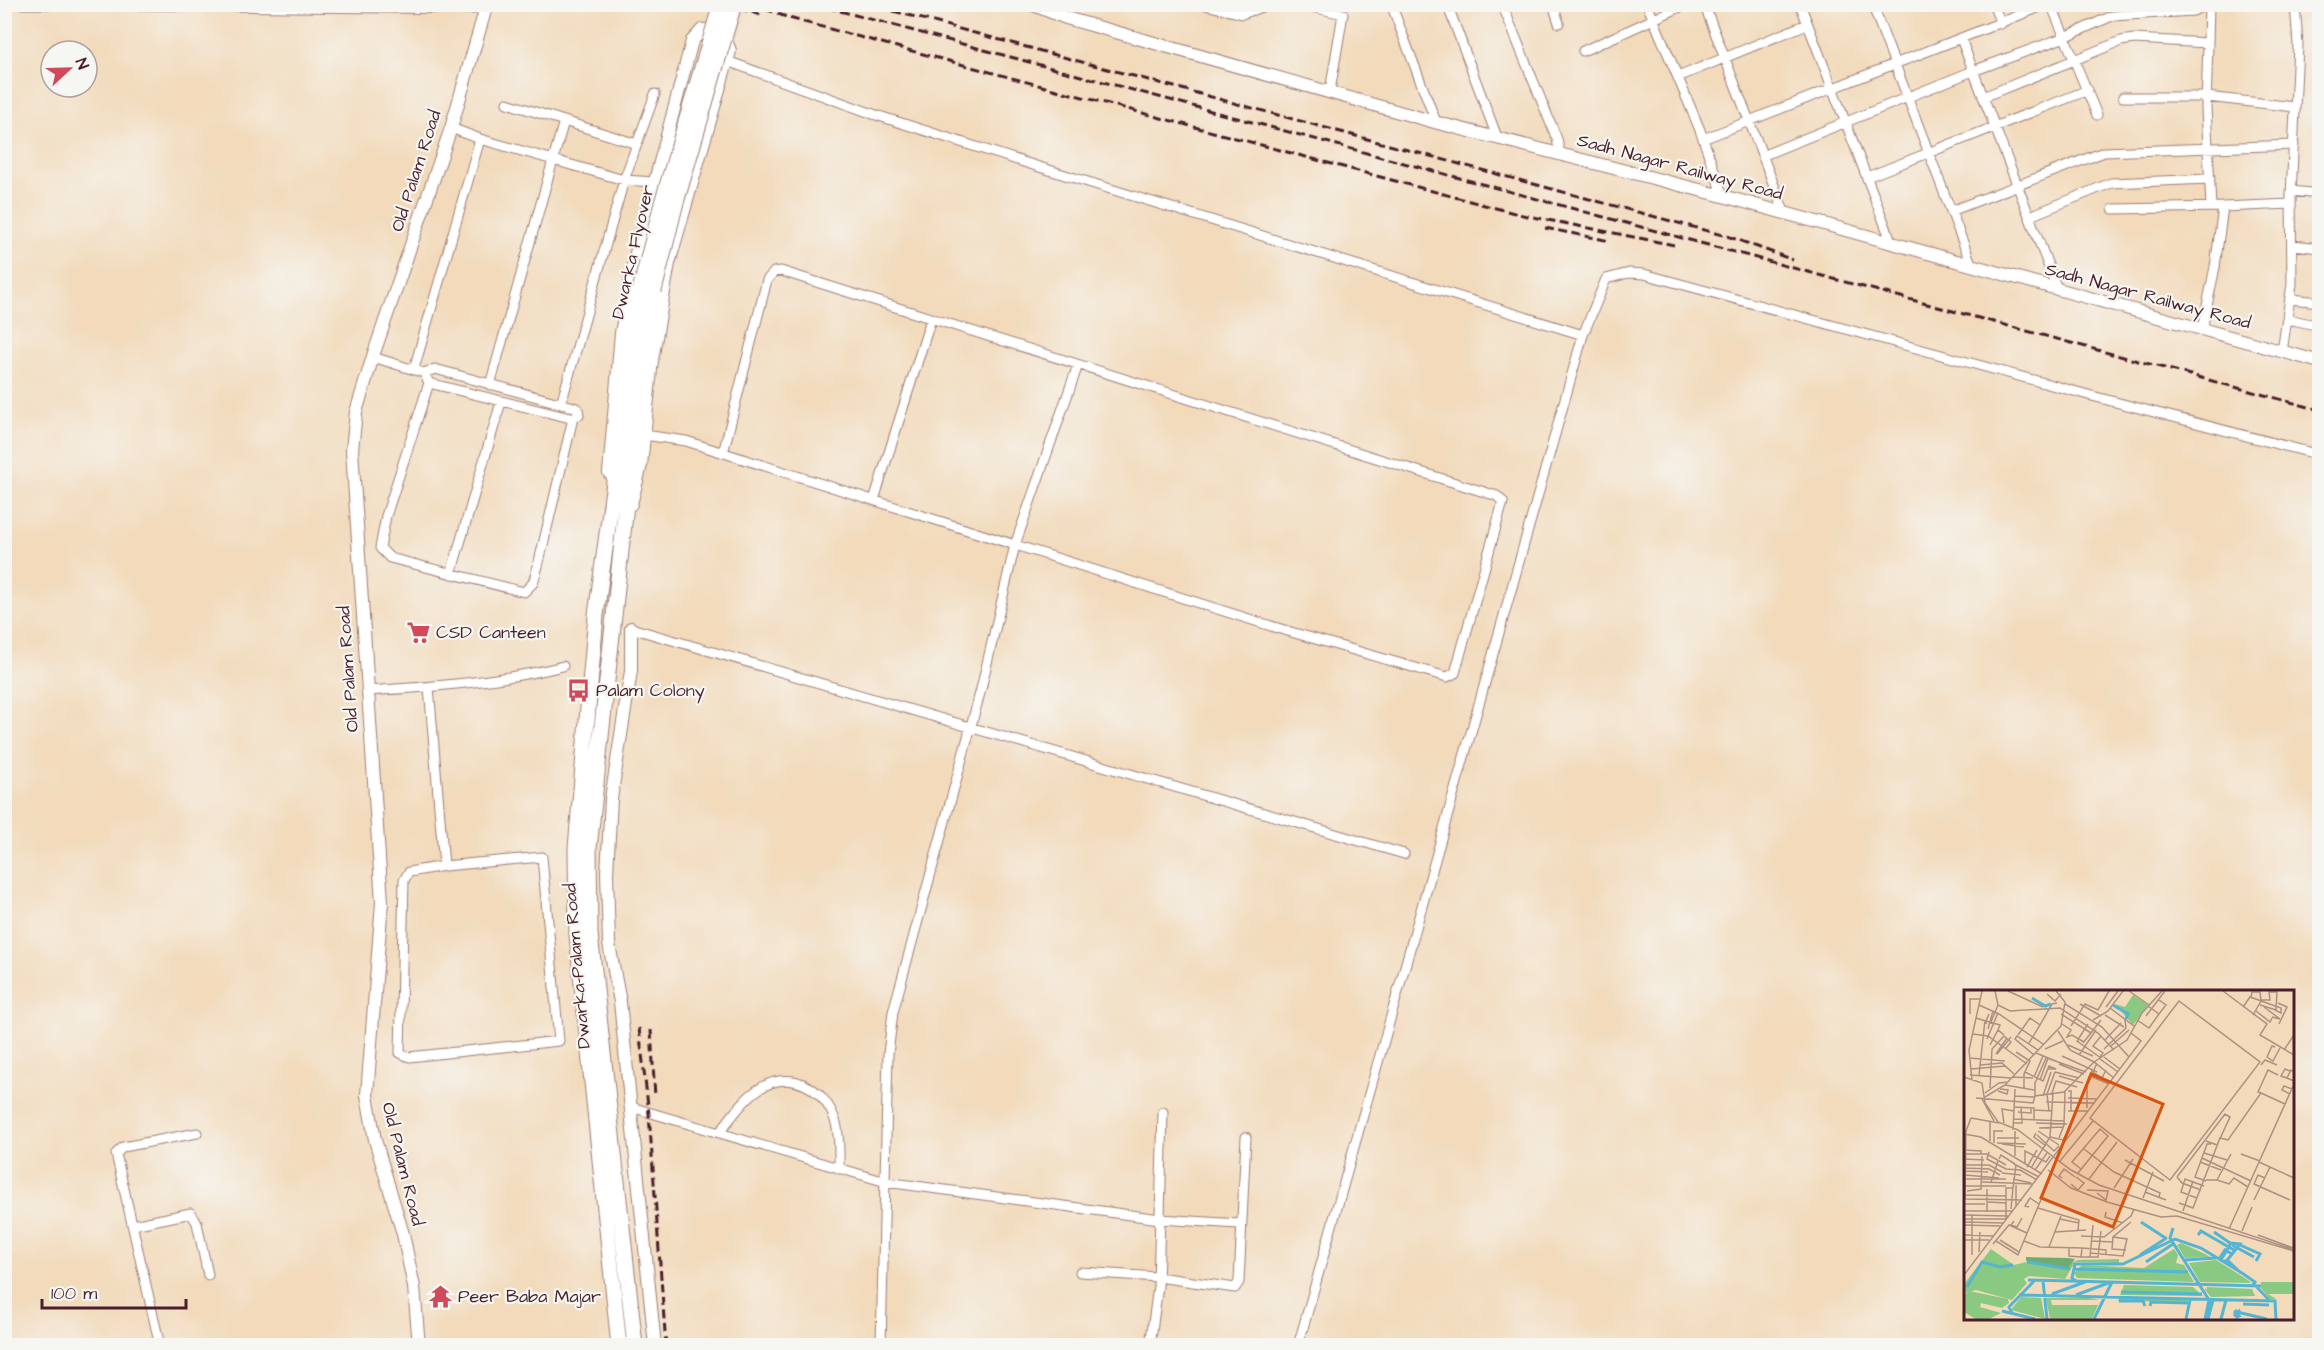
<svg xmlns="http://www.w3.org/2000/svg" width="2324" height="1350" font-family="'Architects Daughter',sans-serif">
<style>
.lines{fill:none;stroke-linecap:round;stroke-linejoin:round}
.minor-casing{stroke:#9e7c73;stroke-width:11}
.tertiary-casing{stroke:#9e7c73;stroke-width:14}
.primary-casing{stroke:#9e7c73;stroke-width:17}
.minor{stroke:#fff;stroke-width:9}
.tertiary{stroke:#fff;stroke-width:12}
.primary{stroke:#fff;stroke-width:15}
.rail{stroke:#4a1f2b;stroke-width:3;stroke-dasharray:9 4.5;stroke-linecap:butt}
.primary-bridge-casing{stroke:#9e7c73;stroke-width:17;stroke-linecap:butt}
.primary-bridge{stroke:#fff;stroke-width:15}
.labels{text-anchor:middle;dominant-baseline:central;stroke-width:4.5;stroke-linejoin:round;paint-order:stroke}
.street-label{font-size:18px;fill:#4a1f2b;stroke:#f6f6f2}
.poi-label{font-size:18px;fill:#4a1f2b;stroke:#f6f6f2;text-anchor:start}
.inset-river{fill:none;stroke:#54b5d3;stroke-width:3}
.inset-road{fill:none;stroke:#af8f81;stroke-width:1.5}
.view{fill:#d8530f;fill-opacity:0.15;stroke:#d8530f;stroke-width:3}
.inset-edge{fill:none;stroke:#4a1f2b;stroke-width:3}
</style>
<rect width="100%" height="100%" fill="#f6f6f2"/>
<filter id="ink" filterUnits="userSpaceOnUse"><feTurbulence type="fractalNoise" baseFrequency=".0167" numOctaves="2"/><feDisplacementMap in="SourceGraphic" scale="12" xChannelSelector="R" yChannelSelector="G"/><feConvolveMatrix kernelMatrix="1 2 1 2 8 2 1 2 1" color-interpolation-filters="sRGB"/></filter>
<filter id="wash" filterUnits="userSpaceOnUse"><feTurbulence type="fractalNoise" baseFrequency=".008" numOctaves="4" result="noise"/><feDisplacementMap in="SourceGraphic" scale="24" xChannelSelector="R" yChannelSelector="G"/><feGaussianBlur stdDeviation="1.35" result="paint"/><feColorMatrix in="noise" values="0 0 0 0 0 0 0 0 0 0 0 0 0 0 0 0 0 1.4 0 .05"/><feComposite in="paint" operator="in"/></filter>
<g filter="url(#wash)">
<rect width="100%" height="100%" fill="#f2dabb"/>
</g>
<g filter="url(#ink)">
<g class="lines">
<defs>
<path id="minor" d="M22 4 485 9
M1202 4 1242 14 1270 4
M1300 4 1343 14 1330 91
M1391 4 1436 122
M1447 4 1497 137
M1502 4 1557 139 1560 154
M1553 4 1559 23
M1647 4 1700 130 1723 196
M1704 4 1785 214
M1800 4 1892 243
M1872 4 1972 266
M1993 4 2001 24
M2051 4 2097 115
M1961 39 2058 291
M2208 43 2209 4
M1583 51 1687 4
M727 61 876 115 1036 166 1583 335
M1678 77 1807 24
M1983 97 2121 41 2134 39 2208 43 2206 108 2211 207
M2123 97H2207L2295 107
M507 103 637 144
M451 128 480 139
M1703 139 2048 4
M1764 155 1973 71 2065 37 2112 16 2193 11 2207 4
M1867 177 2088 90
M655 182 624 180 655 94
M2291 191 2320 194
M2223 207 2291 204
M2113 209 2223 207 2215 267 2202 330
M1951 211 2104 152 2294 145
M2030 216 2111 183 2210 179
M2293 245 2320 248
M2291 299 2320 302
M2288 319 2320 326
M2282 352 2292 284 2291 196 2298 45 2295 4
M373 357 424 373 435 369 574 407 578 409 579 415 570 418 429 383 424 373
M414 369 480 139 624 180 561 404
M429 383 386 516 380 548 390 558 524 592 533 583 538 566 573 418
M490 385 564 121
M644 435 686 441 1284 630 1447 677 1455 673 1503 502 1497 496 781 271 774 272 767 280 723 453
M874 500 931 319
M451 574 501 402
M631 628 1404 854
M429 687 444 866 542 857 559 1041 409 1057 400 1053 404 880 409 872 444 866
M367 691C433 687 499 682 563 666
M631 1107 886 1182 1160 1219 1239 1224
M719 1133C731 1118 741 1102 756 1091 789 1067 825 1087 836 1123 840 1138 839 1154 839 1169
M133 1225 191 1213 197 1223 208 1275
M1080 1272 1158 1277 1235 1288 1239 1282 1246 1137
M160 1346 116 1154 123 1147 197 1133
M881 1346 888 1054 893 1012 980 693 1015 545 1078 365
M1150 1346 1158 1286 1163 1112
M1298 1346 1583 335 1606 279 1629 273 1644 274 2092 396 2320 455"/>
<path id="tertiary" d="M1031 4 1066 18 1438 123 1723 196 2320 362
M609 473 621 333 636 253 692 41 702 30C717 28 726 37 730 51L669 263 652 360 641 465 631 504
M631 628V671L611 799 607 873 609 944 620 1002 655 1346
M419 1346 414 1287 403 1234 375 1140 367 1095 382 902 352 450 356 412 374 353 451 128 487 4"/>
<path id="primary" d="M619 1346 577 935 576 848 596 615 640 290
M635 1346 590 934 589 848 632 449 654 291"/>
</defs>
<use href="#minor" class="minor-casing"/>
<use href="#tertiary" class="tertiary-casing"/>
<use href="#primary" class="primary-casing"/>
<use href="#minor" class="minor"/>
<use href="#tertiary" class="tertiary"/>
<use href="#primary" class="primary"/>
<path class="rail" d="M726 4 761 15
M752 4 789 18 1518 214 1674 245
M814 4 2320 410
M867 4 1730 237 1793 260
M1545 228 1610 241
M639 1028 649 1114 666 1346
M651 1030 655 1097"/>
<defs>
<path id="primary-bridge" d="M640 290 662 203 721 4
M654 291 675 206 734 4"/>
</defs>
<use href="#primary-bridge" class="primary-bridge-casing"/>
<use href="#primary-bridge" class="primary-bridge"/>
</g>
</g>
<defs>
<symbol id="supermarket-bare" viewBox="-9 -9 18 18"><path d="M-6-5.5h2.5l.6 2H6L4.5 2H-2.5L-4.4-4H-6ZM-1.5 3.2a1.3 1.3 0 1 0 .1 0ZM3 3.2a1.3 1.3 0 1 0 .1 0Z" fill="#d1495b" stroke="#f6f6f2" stroke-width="2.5" paint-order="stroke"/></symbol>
<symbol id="bus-bare" viewBox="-9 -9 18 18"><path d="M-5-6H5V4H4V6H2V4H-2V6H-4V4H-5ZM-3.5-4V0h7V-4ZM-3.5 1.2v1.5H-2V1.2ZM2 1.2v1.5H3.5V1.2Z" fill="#d1495b" stroke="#f6f6f2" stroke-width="2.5" paint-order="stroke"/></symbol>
<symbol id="temple-bare" viewBox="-9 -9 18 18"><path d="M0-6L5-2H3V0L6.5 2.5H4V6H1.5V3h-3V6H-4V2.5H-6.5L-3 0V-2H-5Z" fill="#d1495b" stroke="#f6f6f2" stroke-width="2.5" paint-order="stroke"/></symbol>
</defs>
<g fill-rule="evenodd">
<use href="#supermarket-bare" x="402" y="616" width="33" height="33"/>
<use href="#bus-bare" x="562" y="674" width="33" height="33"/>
<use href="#temple-bare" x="424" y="1280" width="33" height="33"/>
</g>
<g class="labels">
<g class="street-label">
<text transform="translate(1680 167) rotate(15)">Sadh Nagar Railway Road</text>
<text transform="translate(416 171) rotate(-72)">Old Palam Road</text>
<text transform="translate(633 252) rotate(-77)">Dwarka Flyover</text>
<text transform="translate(2148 296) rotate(15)">Sadh Nagar Railway Road</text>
<text transform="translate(348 669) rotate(-94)">Old Palam Road</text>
<text transform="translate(577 966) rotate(-95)">Dwarka-Palam Road</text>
<text transform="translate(403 1164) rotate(76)">Old Palam Road</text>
</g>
<g class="poi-label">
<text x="436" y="632">CSD Canteen</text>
<text x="596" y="690">Palam Colony</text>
<text x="458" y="1296">Peer Baba Majar</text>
</g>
</g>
<g transform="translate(1964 990)">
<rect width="330" height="330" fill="#f2dabb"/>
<path d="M169 5 184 15 169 35 151 14 161 17ZM217 253 241 264 246 267 221 268 213 255ZM27 259 50 275 62 272 104 278 107 273 114 270 155 269V273L111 272 101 289 65 286 60 289 63 293 48 310 12 300 0 303V294ZM210 259 214 265 212 273 220 275 230 292 113 288 110 283 118 275 180 278ZM252 270 284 290 287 293 236 292 225 273ZM297 292H330V304H304L312 309H306L297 298ZM160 295 229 297 239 306 156 305ZM242 297V301L243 297 288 299 291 306 247 307 241 300ZM5 301 44 309 45 313 38 318 17 313 16 317 37 323 25 329H12L0 322V305ZM57 307 77 308 81 329 47 320ZM82 308H126L135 310H87L88 315H134L128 329H86ZM155 308 223 310 224 312 154 311Z" fill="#89c981"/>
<path d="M62 267 104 268 111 269 104 278 62 271Z" fill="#6ead6f"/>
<path class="inset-river" d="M68 8 81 16 87 14M149 15 164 24 162 29M177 232 203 249M209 238 206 248 245 310 241 329M250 242 266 253M234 245 237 241 270 260M268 255 290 267M276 255 296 264 292 271M176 265 201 249M255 269 261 260 268 264M221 270 252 268M257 270 267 253 276 254 261 273M63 272 106 279M182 272 209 254M260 272 263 270 277 283M110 279 224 282M64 290 297 296M79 291 83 329M113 292 108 288 111 274H159L211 249 237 258 278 283 291 292 288 296M292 296 305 310M3 297 18 272 36 277 49 275M157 302 238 304M88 304 121 292M55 305 311 311 312 329M112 305 147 292M155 311H179L181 316M279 314 305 315M186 316 187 312 224 313M38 321 71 329M273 322 303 329M48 323 45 317 71 290M270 326 271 325H273L274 324V323H276L275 321 274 322H271V325H272L273 326V327L275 326 274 325V323L273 322H272V321L271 320M130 329 148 292M222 329 226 310M242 329 248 310M244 329 249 310M257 329 262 310"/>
<path class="inset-road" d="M31 1 34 15 46 21 96 18 134 43 150 60M44 1 79 17M165 1 185 15M259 1 303 34 296 45 330 65M83 4 91 11 97 4M287 7 288 2H296L297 11 289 25M215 11 296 72 206 190 126 128ZM314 13 323 17 315 34M101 14 138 37 165 67M116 14 137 26M15 15 35 24 79 54M296 15 312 20 313 2H305L306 10H297M184 16 195 24 202 15 195 10M142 17 154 1M279 17 286 7 317 18V23L311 20M300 17 316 29 308 27M146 18 170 36M292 21 306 32 308 28M6 24V9H16M97 24 127 43M141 25 160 37M182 26 201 1M12 28 22 31 25 24M129 30 144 21 159 1M173 30 185 38 195 24M27 32 34 15M22 34V31L36 35 34 40M98 34 107 40 103 47 108 45 120 52M124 34 113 51 137 68M76 35 88 14 93 13M107 36 121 14 134 20 145 1M24 39 29 21M94 41 106 60 130 72 150 88M9 44 24 46 63 74M54 45 66 28 76 35 65 53M23 49 34 23M141 50 157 33M119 53 137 30M26 55 34 40 40 45M104 55 129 66M147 56 165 40M311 57 308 56 303 67 309 71 316 58M81 59 99 51M140 59 162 38 161 30M320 60 330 45M52 62 66 71 60 84V99M72 63 99 74M32 64 43 48M33 64 47 47M70 65 51 49 53 46 74 60M115 65 132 40M98 66 133 82M136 67 139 63 129 56 137 46M140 67 156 79M5 68 41 71M83 68 122 82M136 69 154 82M95 74 120 84M16 75 38 73 50 84M297 75 301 70 313 75M7 79 41 76M127 81 138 88 142 80M61 82 79 91 85 76 92 79H84M91 82 115 88M330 82 327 80 323 88 330 91M6 85 47 88M15 85 21 30M95 86 119 93M126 86 145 94M0 87 18 93 21 113 34 132 54 140 107 180 135 195 328 259M48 87 69 88M70 87 79 66M323 88 317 86 321 79 326 81M8 90 5 60 18 1M76 90 84 68M41 95 70 100M26 98 28 59 40 46 47 52 42 58M34 101 43 104 44 100 36 99M104 101H107V121M21 103 35 93 44 92M88 103 92 91 113 97M297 103 321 114M326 104 318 100 320 96 328 99M50 106 71 107M71 106V93L82 68M79 106 87 82M21 107 41 95 97 36 101 12 92 1M12 108 69 113 71 106 100 102 130 72 163 50 178 23 198 1M104 108 133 109M18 109 30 131M82 112 131 113M50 117 70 118V130M123 118V96L133 73M70 120 88 121M85 121 83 104 91 82M104 121H124M54 122 67 123V118M7 128 35 133M50 129 100 131M40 133 38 119 50 121M50 133H58L57 117M72 133 103 134M75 138 99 137M49 140 51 99M74 141 95 155M72 143 70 147 82 156M0 144 17 147 78 184M73 145 90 161 95 156M86 147 99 150 105 140M33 148H55M95 148 100 135 101 102M26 151V132M30 153V141H39M33 153 62 154M38 154 60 157M120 159 150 182 196 203 195 207M1 160 17 161V164M25 162 23 169 42 179 56 180M240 163 263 170M1 164H23L42 175M277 164 296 171M51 166V141M238 168 287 191M1 169 20 170M35 169 37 165 51 174M161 170 200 191M96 171 129 131M236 172 257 180M295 172 330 188M61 173V161L82 172 86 166M50 174 75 187M2 175H25L38 182M63 177 73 160M1 178 25 179 36 185M67 178 86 147 89 103M56 180 73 190M71 180 83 163M84 180 107 198 143 212 197 227 213 226 330 261M1 181 24 182M38 183 57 185M114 183 144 146 136 139 108 172 117 179M1 185 35 188M213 187 261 124 266 127 253 155 242 151M213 187 218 193 237 200M98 188 95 186 100 179 111 187M301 188 294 185 290 194 326 210M0 189H42M49 189 67 193M125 189 153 152M242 190H253L267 164M253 190 265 194 270 188 284 197M242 191 231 187 243 154H247M18 192 69 194M27 192 34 171M107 194 114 200 120 193 112 187M52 195V217M0 196H42M150 198 169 169M123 200 144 201 142 210 133 203M3 201 17 199 18 166M181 202 202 210M1 205 42 206M179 208 189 182M233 208 217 202 221 189 240 196M1 209 2 141 7 128M1 209 58 210M290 210 306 177M24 212 42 213M215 213 221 215 229 191M0 214H21M65 217 61 216 66 208 75 214M74 218 115 230 114 240M47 219 49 198M0 221H49M219 221 221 215 229 218 256 148 264 150 297 103 294 102 304 80 314 85M23 222V199M142 222 141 227 159 233M0 225 44 226M0 229H42M42 229V198H49L52 175M96 229 115 233M50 231 47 235 53 237 58 228M0 232 40 233M0 235 37 236M265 239 330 94M278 241 288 217M91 242 122 240M0 245 29 246M294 245 329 258M117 246 140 247 167 226 170 219M0 250H25M36 250 55 262M32 251 54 265 88 183M60 251 76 257 118 258 117 267H126L129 235M127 251 149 252M29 254 45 235 63 243M85 257 97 226M105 257V266L117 267M118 258 142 260V264M162 260 148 259 149 247 167 232M15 262 16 242M126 263 159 266 163 249 149 247M8 265V224M126 267H134L137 241M0 285 177 51 167 43"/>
<path class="view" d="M127 84 199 114 149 237 77 208Z"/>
<rect width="330" height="330" class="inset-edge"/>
</g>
<rect width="2324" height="1350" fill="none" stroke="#f6f6f2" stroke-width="24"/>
<g transform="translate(69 69) rotate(68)"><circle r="28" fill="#f6f6f2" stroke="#b1a0a2" stroke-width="1.5"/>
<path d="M0-4.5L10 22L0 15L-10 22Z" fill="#d1495b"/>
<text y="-9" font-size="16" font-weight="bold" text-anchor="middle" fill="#4a1f2b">N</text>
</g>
<path d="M42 1299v9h144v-9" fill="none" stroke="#4a1f2b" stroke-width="3"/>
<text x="51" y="1299" font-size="18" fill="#4a1f2b" stroke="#f6f6f2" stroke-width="4.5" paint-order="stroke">100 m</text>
</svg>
